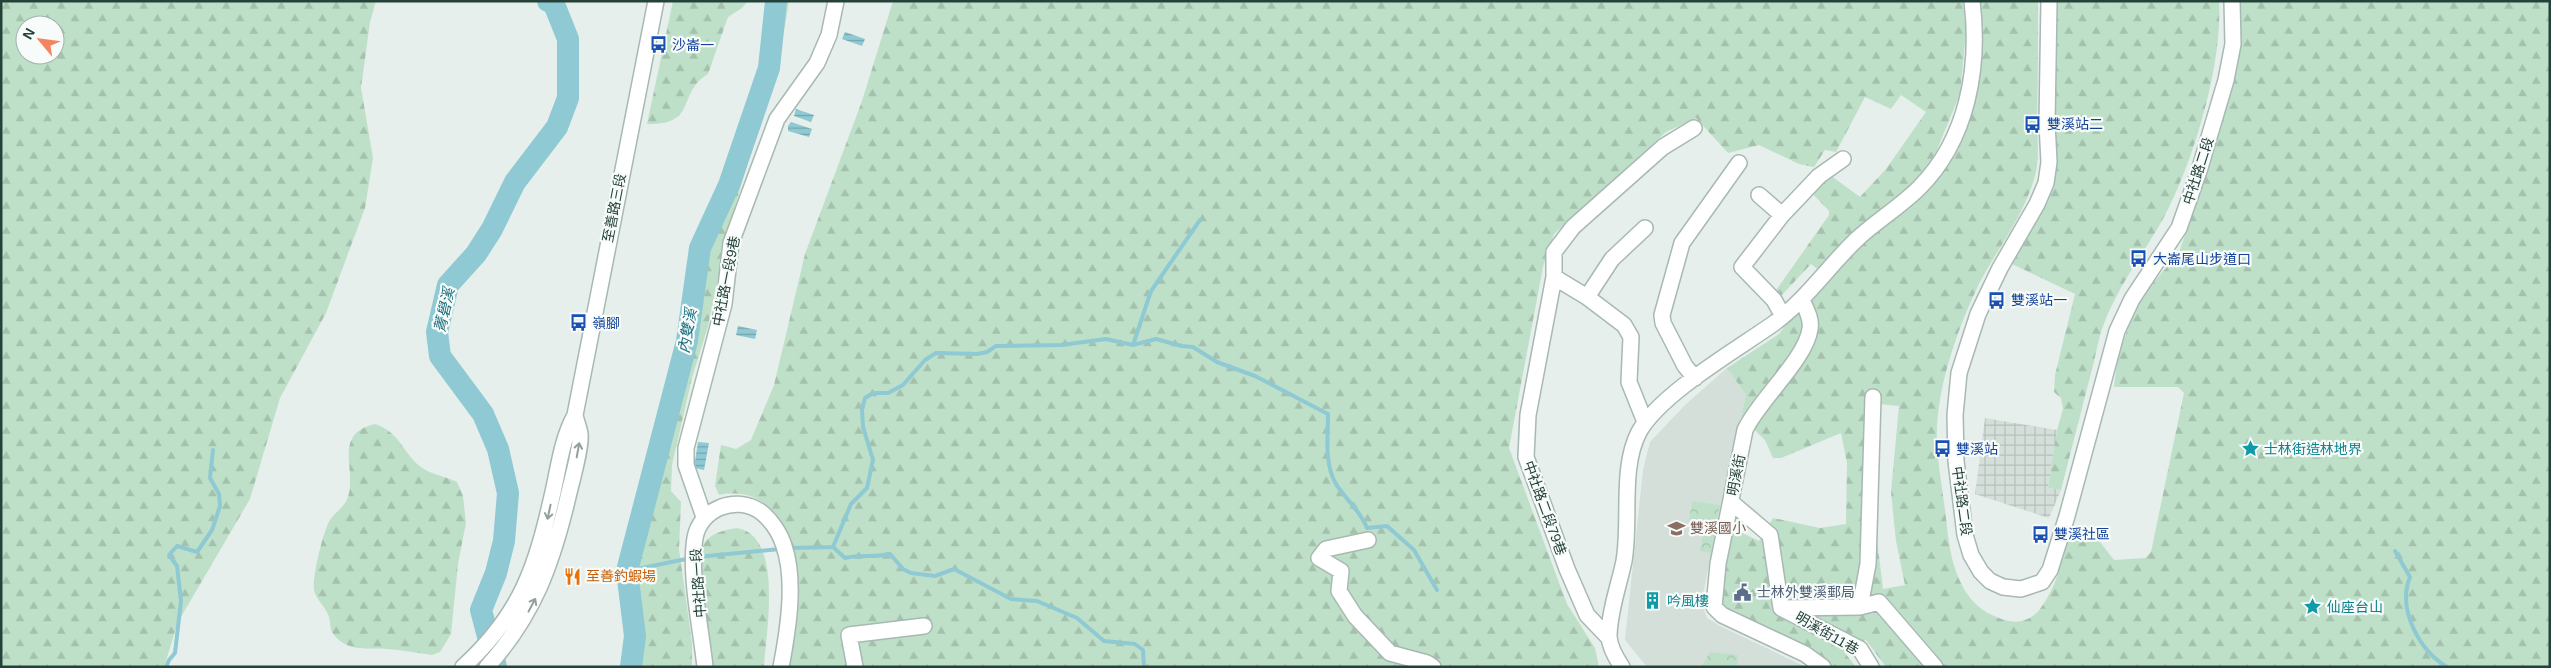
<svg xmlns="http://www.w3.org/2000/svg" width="2551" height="668" font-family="Arial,'Noto Sans TC',sans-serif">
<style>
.built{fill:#d4dfda}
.industrial{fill:url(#industrial-grid)}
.forest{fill:url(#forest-firs);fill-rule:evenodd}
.park{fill:url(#park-crowns)}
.water{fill:url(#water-rules)}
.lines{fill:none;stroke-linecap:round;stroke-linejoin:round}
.stream{stroke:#8ec9d4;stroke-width:4}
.river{stroke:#8ec9d4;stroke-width:22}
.minor-casing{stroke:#a8b8b2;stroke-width:18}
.minor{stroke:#fff;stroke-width:15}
.oneway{stroke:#92a09c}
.labels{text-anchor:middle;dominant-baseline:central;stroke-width:4.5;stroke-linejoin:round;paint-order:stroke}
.transit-label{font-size:14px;fill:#164399;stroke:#f7fbf9;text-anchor:start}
.street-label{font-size:14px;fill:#24423a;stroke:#f7fbf9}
.culture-label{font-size:14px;fill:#0d838f;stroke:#f7fbf9;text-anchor:start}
.education-label{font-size:14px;fill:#785e54;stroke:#f7fbf9;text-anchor:start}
.food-label{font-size:14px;fill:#c56008;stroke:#f7fbf9;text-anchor:start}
.service-label{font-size:14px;fill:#4e5e75;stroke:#f7fbf9;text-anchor:start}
.water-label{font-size:15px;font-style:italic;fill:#1c6f80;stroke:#f7fbf9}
</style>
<defs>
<pattern id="industrial-grid" width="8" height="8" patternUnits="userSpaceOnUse" patternTransform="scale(1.25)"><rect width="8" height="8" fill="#d4dfda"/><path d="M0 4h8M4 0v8" fill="none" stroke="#b6c1bc"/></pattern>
<pattern id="forest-firs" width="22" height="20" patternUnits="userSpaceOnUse" patternTransform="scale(1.25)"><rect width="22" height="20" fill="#bfe0c8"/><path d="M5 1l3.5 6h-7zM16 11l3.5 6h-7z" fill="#a4c1ad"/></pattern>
<pattern id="park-crowns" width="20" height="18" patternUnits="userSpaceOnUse" patternTransform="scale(1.25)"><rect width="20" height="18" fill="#bfe0c8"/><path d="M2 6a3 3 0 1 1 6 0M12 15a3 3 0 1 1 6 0" fill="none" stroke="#a4c1ad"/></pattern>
<pattern id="water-rules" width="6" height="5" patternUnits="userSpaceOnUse" patternTransform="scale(1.25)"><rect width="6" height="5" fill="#8ec9d4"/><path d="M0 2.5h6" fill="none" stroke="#74a5ad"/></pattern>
</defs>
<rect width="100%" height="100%" fill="#e6efeb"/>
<path class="built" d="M1727 368 1746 395 1721 502 1703 595V607L1707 618 1720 626 1806 667H1647L1625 640 1643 470 1650 442 1685 405Z"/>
<path class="industrial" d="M1985 418 2057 430 2048 488 2061 490 2049 518 1975 494Z"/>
<path class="forest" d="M1 1H376L370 22 361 88 373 158 365 208 326 313 280 398 250 499 178 622 164 667H1ZM25 25H55V55H25Z
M673 1H748L742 8 728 17 708 74C676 93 699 125 647 124Z
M779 1H789L780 55 728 230 708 326 692 378 672 465 671 491 681 502 679 549 692 643V667H637L642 629 637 543 689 341 711 243 741 164 770 72Z
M893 1H1963L1966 33 1960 94 1936 152 1920 179 1823 273 1811 264 1780 297 1774 295 1777 289 1829 215V211L1812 193 1830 175 1860 197 1886 169 1926 112 1901 95 1891 109 1865 97 1836 152 1825 150 1814 167 1799 164 1759 145 1728 153 1696 118 1666 132 1554 234 1543 267 1509 448 1567 604 1595 648 1599 667H788L785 531C771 502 751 489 719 495L715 486 721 445 736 449 751 440 774 385 805 254 862 101Z
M1976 1H2038C2038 40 2038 78 2037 117 2037 135 2040 158 2035 176 2025 214 1998 248 1980 282 1957 329 1934 394 1937 446 1939 473 1944 499 1947 526 1950 559 1959 601 1994 616 2011 624 2027 625 2040 609 2058 586 2063 555 2071 528L2093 533 2114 560 2145 558 2151 552 2184 393 2178 387H2114L2118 355 2139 299 2179 253 2213 149 2239 1H2550V667H1886L1866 640 1845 653 1856 667H1831L1749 624 1718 601 1731 533 1734 529 1759 541 1773 518 1820 528 1846 524 1847 463 1841 433 1781 458H1773L1765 440 1741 417 1746 395 1727 368 1779 334 1800 306 1959 136ZM1879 404 1899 406 1891 492 1896 541 1905 585 1883 589 1876 531Z
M2055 1H2219C2223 64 2193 164 2163 219 2144 253 2119 285 2105 321 2098 337 2096 356 2091 373 2081 412 2071 451 2061 490L2048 488 2057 430 2063 409 2061 398 2054 392 2055 375 2075 294 2010 263 2039 211Z
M375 424C402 433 403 456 424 469 431 474 447 477 457 482L463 496 466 523 458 564 451 634 440 652 432 655C417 653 402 650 387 649 367 648 348 652 334 635 329 629 331 623 329 617 326 607 316 600 314 590 312 578 323 531 330 520 335 512 345 507 348 497 357 469 332 434 375 424Z
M737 528C784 536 766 632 764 667H710C710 655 710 644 708 632 706 609 690 561 706 541 713 532 726 530 737 528Z"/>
<path class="park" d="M1692 501 1720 505 1711 553 1700 551 1704 525 1689 523Z
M1710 652 1738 655 1737 667H1701Z"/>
<path class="water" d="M845 32 865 39 862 46 842 39Z
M796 109 814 115 811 122 794 116Z
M791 122 812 129 809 137 788 131V126Z
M738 326 757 330 755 339 736 335Z
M698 442 709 443 704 470 694 468Z"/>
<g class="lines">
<path class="stream" d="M1133 345 1151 291 1200 220
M833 547 851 504 867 488 873 460 863 427 862 410 865 398 873 393H888L903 385 925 360 936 353 977 354 987 352 996 346 1061 345 1106 339 1133 345 1156 339 1182 346 1193 347 1217 362 1255 376 1328 414C1328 436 1324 464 1336 484 1346 500 1360 510 1367 528L1387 526 1414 550 1437 590
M790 548 833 547 845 558C861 554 874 558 890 554L903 569 911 573 935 576 954 569 1011 599 1037 601 1077 618 1104 641 1135 644 1143 650 1144 667
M2395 551 2410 577C2397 609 2419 650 2447 667
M697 557 780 549
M627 571 691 558
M166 667 169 660 175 653 181 601 177 566 169 555 177 546 197 552 212 530 220 506 219 494 210 478 213 450"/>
<path class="river" d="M496 667 481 610 496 573 504 541 508 493 498 449 483 414 440 356 437 332 448 285 476 254 492 229 515 182 557 127 568 98V39L554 4 548 1
M631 667 635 636 627 571 687 341 700 248 729 185 769 68 776 1"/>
<defs>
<path id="minor" d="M2049 1 2047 123 2049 162 2046 183 2037 204 2000 268 1978 314 1959 373 1955 415 1956 461 1965 535 1971 555 1981 572 1990 581 2003 587 2021 589 2042 582 2050 570 2067 516 2117 331 2132 299 2179 228 2199 171 2226 80 2233 44 2232 1
M1759 195 1782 215 1742 267 1774 300 1783 316
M1782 215 1819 176 1843 159
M1554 277 1587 297 1624 325 1631 337 1629 382 1645 422
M1587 297 1612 259 1645 228
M1802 300C1806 309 1812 319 1810 329 1806 359 1758 401 1745 430L1718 564 1714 607 1722 615 1805 654 1823 667
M1695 378 1685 366 1663 323 1662 315 1682 243 1739 163
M1731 502 1770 535 1781 608 1860 649 1871 667
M704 517 686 465V448L724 304 731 243 777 119 817 63 829 35 836 1
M1368 540 1326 549 1319 558 1341 571 1339 591 1355 616 1390 653 1427 663 1433 667
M1860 607 1868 564 1873 397
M1783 608 1860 607 1879 602 1935 667
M1609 638 1587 615 1567 569 1526 457 1528 415 1554 277V252L1573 227 1663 147 1694 128
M463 667C522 613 536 567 553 492 559 465 562 439 575 415L656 1
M487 667C534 615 552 564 568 497 571 483 582 446 580 434 579 427 576 421 575 415
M705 667C701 628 689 575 695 538 700 509 736 494 761 512 771 520 780 533 784 546 796 581 788 631 781 667
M855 667 849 635 924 626
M1622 667C1616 658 1610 648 1609 637 1609 612 1619 585 1624 561 1631 521 1620 468 1639 432 1660 394 1736 350 1773 324 1806 300 1827 268 1856 240 1876 221 1900 207 1919 188 1968 139 1980 67 1972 1"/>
</defs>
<use href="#minor" class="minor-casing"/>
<use href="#minor" class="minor"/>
</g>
<defs><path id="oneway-shaft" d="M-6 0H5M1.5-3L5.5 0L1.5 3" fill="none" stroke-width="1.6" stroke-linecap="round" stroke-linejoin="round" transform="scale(1.25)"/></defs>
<g class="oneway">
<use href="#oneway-shaft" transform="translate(578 450) rotate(-80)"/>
<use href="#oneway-shaft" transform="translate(549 512) rotate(102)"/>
<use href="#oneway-shaft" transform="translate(532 605) rotate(-62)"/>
</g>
<defs>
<symbol id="bus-bare" viewBox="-9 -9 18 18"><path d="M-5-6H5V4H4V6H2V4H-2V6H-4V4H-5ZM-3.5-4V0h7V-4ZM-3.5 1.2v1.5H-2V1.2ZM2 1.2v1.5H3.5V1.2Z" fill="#1a4fb4" stroke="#f7fbf9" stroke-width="2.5" paint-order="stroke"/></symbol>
<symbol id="sight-bare" viewBox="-9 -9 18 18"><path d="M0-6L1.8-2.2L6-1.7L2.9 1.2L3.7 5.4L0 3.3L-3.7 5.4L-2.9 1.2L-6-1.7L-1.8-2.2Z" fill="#0f9aa8" stroke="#f7fbf9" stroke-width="2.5" paint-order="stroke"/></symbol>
<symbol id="school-bare" viewBox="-9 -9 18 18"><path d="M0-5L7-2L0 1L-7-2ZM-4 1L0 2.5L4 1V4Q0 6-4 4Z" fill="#8d6e63" stroke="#f7fbf9" stroke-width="2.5" paint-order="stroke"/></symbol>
<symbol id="restaurant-bare" viewBox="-9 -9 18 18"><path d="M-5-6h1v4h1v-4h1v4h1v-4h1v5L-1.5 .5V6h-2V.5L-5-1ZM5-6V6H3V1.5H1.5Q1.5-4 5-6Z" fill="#e8710a" stroke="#f7fbf9" stroke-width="2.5" paint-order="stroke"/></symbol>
<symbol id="civic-bare" viewBox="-9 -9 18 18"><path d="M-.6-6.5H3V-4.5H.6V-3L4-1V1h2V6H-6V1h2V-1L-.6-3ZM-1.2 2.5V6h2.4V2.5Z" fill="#5c6f8a" stroke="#f7fbf9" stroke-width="2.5" paint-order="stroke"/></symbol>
<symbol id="building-bare" viewBox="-9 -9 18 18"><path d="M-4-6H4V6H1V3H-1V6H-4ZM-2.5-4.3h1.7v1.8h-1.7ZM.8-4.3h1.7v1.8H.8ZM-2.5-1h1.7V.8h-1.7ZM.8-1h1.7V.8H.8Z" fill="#0f9aa8" stroke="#f7fbf9" stroke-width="2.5" paint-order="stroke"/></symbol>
</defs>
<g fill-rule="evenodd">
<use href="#bus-bare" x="646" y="32" width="25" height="25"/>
<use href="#bus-bare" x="2020" y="112" width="25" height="25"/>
<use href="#bus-bare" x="2126" y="246" width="25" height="25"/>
<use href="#bus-bare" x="1984" y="288" width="25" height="25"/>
<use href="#bus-bare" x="566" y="310" width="25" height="25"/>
<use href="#bus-bare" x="1930" y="436" width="25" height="25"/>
<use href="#sight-bare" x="2238" y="436" width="25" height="25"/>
<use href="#school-bare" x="1664" y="516" width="25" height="25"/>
<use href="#bus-bare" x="2028" y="522" width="25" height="25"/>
<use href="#restaurant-bare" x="560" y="564" width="25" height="25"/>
<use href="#civic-bare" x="1730" y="580" width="25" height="25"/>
<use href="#building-bare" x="1640" y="588" width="25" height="25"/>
<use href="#sight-bare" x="2300" y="594" width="25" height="25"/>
</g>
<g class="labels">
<g class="transit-label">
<text x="672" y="45">沙崙一</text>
<text x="2047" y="124">雙溪站二</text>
<text x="2153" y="259">大崙尾山步道口</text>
<text x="2011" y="300">雙溪站一</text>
<text x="592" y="323">嶺腳</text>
<text x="1956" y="449">雙溪站</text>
<text x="2054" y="534">雙溪社區</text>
</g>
<g class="street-label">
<text transform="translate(2198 171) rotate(-72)">中社路二段</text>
<text transform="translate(614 208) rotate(-79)">至善路三段</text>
<text transform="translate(726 281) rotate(-79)">中社路一段9巷</text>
<text transform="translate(1736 475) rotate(-79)">明溪街</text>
<text transform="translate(1962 501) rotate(82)">中社路二段</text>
<text transform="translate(1545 508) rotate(70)">中社路二段79巷</text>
<text transform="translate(698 583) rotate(-94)">中社路一段</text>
<text transform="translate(1827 633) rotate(30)">明溪街11巷</text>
</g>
<g class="culture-label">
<text x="2264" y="449">士林街造林地界</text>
<text x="1667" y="601">吟風樓</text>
<text x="2327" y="607">仙座台山</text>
</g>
<g class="education-label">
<text x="1690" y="528">雙溪國小</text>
</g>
<g class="food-label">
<text x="586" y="576">至善釣蝦場</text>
</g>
<g class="service-label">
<text x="1757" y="592">士林外雙溪郵局</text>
</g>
<g class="water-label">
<text transform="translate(444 310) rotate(-77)">菁礐溪</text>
<text transform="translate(687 331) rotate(-80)">內雙溪</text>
</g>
</g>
<rect width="2551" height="668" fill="none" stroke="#24423a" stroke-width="5"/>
<g transform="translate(40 40) rotate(299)"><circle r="24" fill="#f7fbf9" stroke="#a3b1ad"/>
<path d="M0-4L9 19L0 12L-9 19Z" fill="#f4845f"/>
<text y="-8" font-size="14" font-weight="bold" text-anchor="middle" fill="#24423a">N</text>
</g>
</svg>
